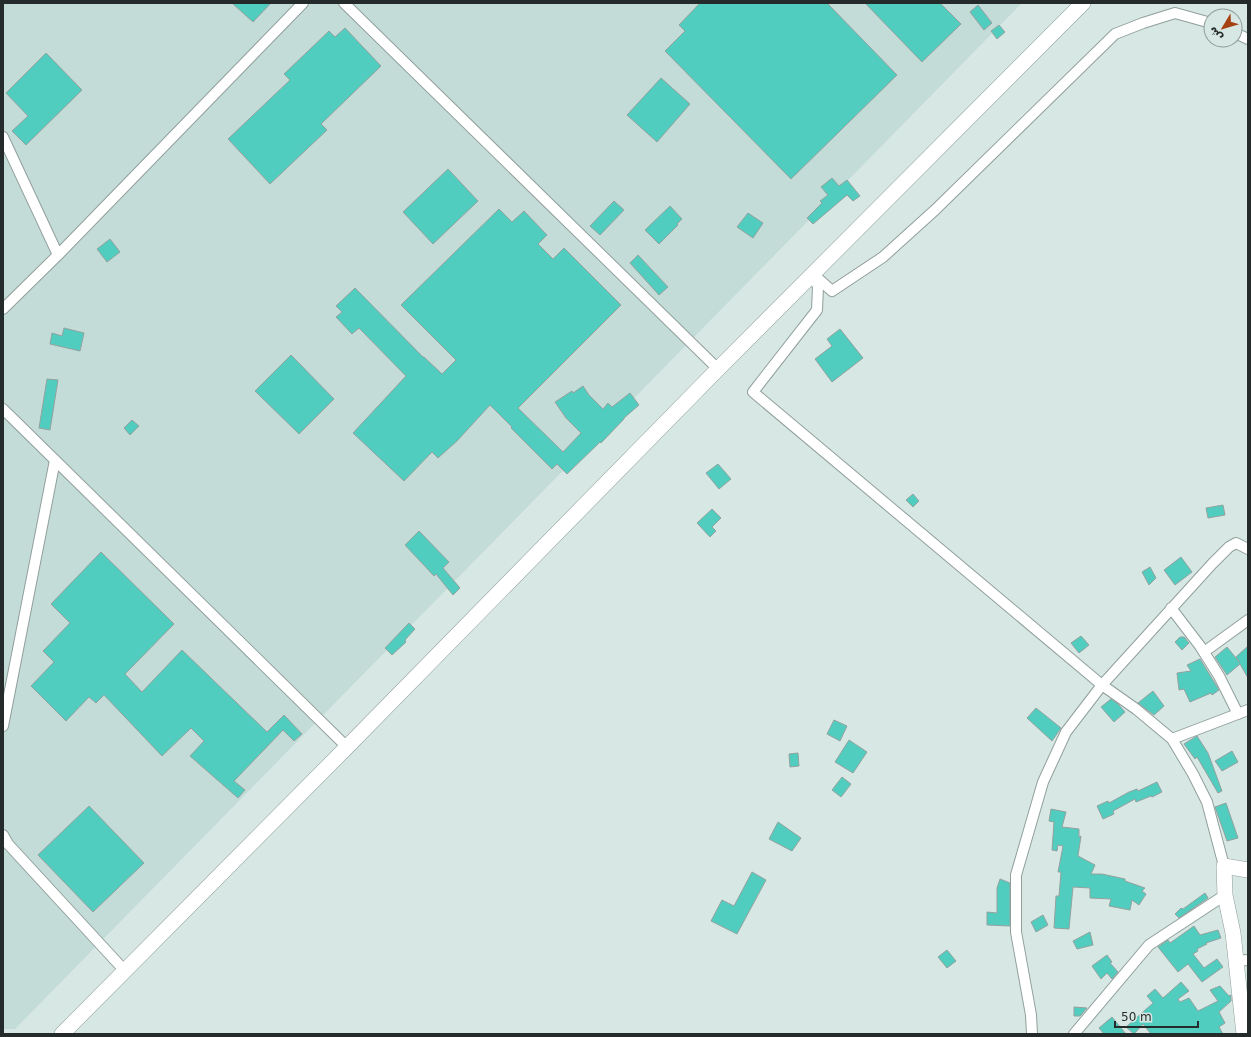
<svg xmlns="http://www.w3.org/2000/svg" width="1251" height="1037" font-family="'DejaVu Sans',Vazirmatn,sans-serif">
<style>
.built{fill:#c4dcd8}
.building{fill:#51cdbf;stroke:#93a29f}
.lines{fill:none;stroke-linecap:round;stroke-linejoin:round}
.street-casing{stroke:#909f9c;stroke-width:12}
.secondary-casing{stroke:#909f9c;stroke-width:16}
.street{stroke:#fff;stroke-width:10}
.secondary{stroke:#fff;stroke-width:15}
</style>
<rect width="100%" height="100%" fill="#d7e7e4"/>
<path class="built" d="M3 3H1022L15 1029H3Z"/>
<path class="building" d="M232 3H271L253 22Z
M700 3H827L897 75 791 179 665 51 685 31 679 25Z
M865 3H940L961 24 922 62Z
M978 5 992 23 984 30 970 12Z
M999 25 1005 32 997 39 991 31Z
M345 28 381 66 321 124 327 130 270 184 228 139 290 80 284 74 329 31 335 37Z
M46 53 82 90 26 145 12 131 28 116 6 93Z
M661 78 690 104 657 142 627 115Z
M448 169 478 201 433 244 403 212Z
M832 178 839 186 847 180 860 196 853 201 847 195 813 224 807 218 822 203 820 201 828 195 821 187Z
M614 201 624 210 600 235 590 226Z
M670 206 682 219 677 224 678 225 659 244 645 230Z
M499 209 512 222 524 211 547 235 538 244 553 259 564 248 621 305 518 408 563 452 581 433 566 418 555 402 572 391 573 393 583 386 589 395 603 409 608 403 612 407 630 393 639 405 624 418V419L601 443 600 442 567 474 557 464 552 469 511 428 512 427 490 405 457 441 438 458 432 452 404 481 353 433 406 376 359 328 352 334 336 317 342 312 336 306 355 288 423 357H424L442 374 456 360 401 305Z
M748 213 763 223 753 238 737 227Z
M110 239 120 252 107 262 97 249Z
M638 255 668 287 659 295 630 263Z
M64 328 84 333 80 351 50 344 52 333 62 336Z
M840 329 863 358 832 382 815 359 832 346 827 339Z
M291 355 334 399 299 434 255 391Z
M47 379 58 380 50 430 39 428Z
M132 420 139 426 130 435 124 428Z
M718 464 731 479 719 489 706 473Z
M913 494 919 501 913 507 906 500Z
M1223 505 1225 515 1208 518 1206 508Z
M712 509 721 518 712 527 716 531 710 537 697 523Z
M419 531 449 562 443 568 460 588 453 595 436 574 434 576 405 545Z
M101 552 174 624 125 674 142 692 182 650 267 732 284 715 302 734 294 741 283 730 234 781 245 790 238 798 190 756 204 741 191 728 162 756 104 695 96 703 89 697 66 721 31 686 54 662 43 651 70 623 51 604Z
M1181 557 1192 572 1175 585 1164 570Z
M1150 567 1156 578 1149 585 1142 572Z
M409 623 415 629 405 640 406 642 392 655 385 648Z
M1081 636 1089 645 1079 653 1071 643Z
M1180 637H1184L1189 643 1182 650 1175 642Z
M1248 646V678L1240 664 1227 675 1215 657 1227 647 1240 663 1236 657Z
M1200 659 1219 690 1212 695 1211 693 1190 702 1184 689 1179 690 1177 673 1191 671 1187 665Z
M1153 691 1164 706 1154 715 1138 703Z
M1111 699 1118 704 1125 712 1114 722 1101 707Z
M1036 708 1061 728 1052 741 1027 718Z
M834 720 847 726 840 741 827 734Z
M1197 736 1208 753 1222 791 1218 793 1197 757 1195 759 1184 744Z
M849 740 867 752 853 773 835 762Z
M1232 751 1238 762 1222 771 1215 761Z
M798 753 799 766 790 767 789 754Z
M842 777 851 784 841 797 832 790Z
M1157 782 1162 792 1152 797 1151 796 1136 802 1135 799 1113 811 1114 814 1103 819 1097 806 1108 801 1109 803 1129 792 1137 789 1138 791Z
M1226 803 1238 838 1227 841 1215 807Z
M89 806 144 863 93 912 38 855Z
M1051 809 1066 812 1062 827 1079 829V837L1081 836 1078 856 1095 865 1091 874H1102L1125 879V881L1145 888 1142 891 1146 894 1139 905 1132 900 1130 910 1109 906 1111 899 1090 898V888L1073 887 1069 929 1054 928 1056 896H1059L1061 872H1058L1063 846 1058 845 1057 851 1052 850 1054 822 1049 821Z
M778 822 801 838 792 851 769 839Z
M752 872 766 880 737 934 711 921 722 900 734 906Z
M1000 879 1010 883V926L987 925V912L997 913V888Z
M1205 893 1208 898 1179 918 1175 914 1181 908 1183 909Z
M1043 915 1048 925 1036 932 1031 922Z
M1194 926 1200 935 1218 930 1221 938 1206 943 1207 944 1197 949 1198 951 1193 954 1204 968 1217 959 1223 967 1202 982 1188 964 1178 972 1158 947 1168 940 1170 943Z
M1090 932 1093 945 1077 949 1073 941Z
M947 950 956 961 947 968 938 957Z
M1107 955 1112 962 1110 963 1118 972 1112 979 1107 973 1101 979 1092 966Z
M1181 982 1189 991 1178 999 1180 1002 1189 998 1198 1011 1218 1001 1210 990 1220 986 1229 996 1231 995V1001L1219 1012 1225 1023 1219 1027 1223 1034H1151L1143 1024 1134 1034 1126 1027 1153 1003 1147 996 1155 989 1163 998Z
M1074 1007 1087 1008 1080 1016H1074Z
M1112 1017 1126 1034H1104L1099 1028Z"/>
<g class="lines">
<defs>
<path id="street" d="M344 3 718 369
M1235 33 1248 39
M3 137 58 255
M813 274 818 287 817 310 753 392 1102 685 1136 709 1172 739 1193 774 1207 802 1224 866
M814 275 832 291 883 257 935 210 1115 34 1143 23 1175 13 1211 23
M3 309 58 255 303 3
M3 409 347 747
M1171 608 1200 646 1219 676 1238 714
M1204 652 1248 620
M3 726 55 460
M1172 739 1248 710
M3 835 8 844 125 971
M1236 961 1248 960
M1032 1034 1031 1015 1016 932V875L1043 782 1066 732 1102 685 1212 564 1229 547 1236 543 1248 549
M1074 1034 1149 945 1225 895"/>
<path id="secondary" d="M62 1034 347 747 718 369 1083 3
M1244 1034 1233 933 1225 895 1224 866 1248 870"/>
</defs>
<use href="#street" class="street-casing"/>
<use href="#secondary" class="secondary-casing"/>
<use href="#street" class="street"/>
<use href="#secondary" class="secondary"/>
</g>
<rect width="1251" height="1037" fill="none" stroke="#252b2a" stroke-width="8"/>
<g transform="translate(1223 28) rotate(232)"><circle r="19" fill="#d7e7e4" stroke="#909c9a"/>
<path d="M0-3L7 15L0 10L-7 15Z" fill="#a64113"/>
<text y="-6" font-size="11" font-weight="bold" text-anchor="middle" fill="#252b2a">ش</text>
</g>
<path d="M1115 1021v6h83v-6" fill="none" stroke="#252b2a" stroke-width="2"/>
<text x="1121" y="1021" font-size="12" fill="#252b2a" stroke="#d7e7e4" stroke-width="3" paint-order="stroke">50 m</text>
</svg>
